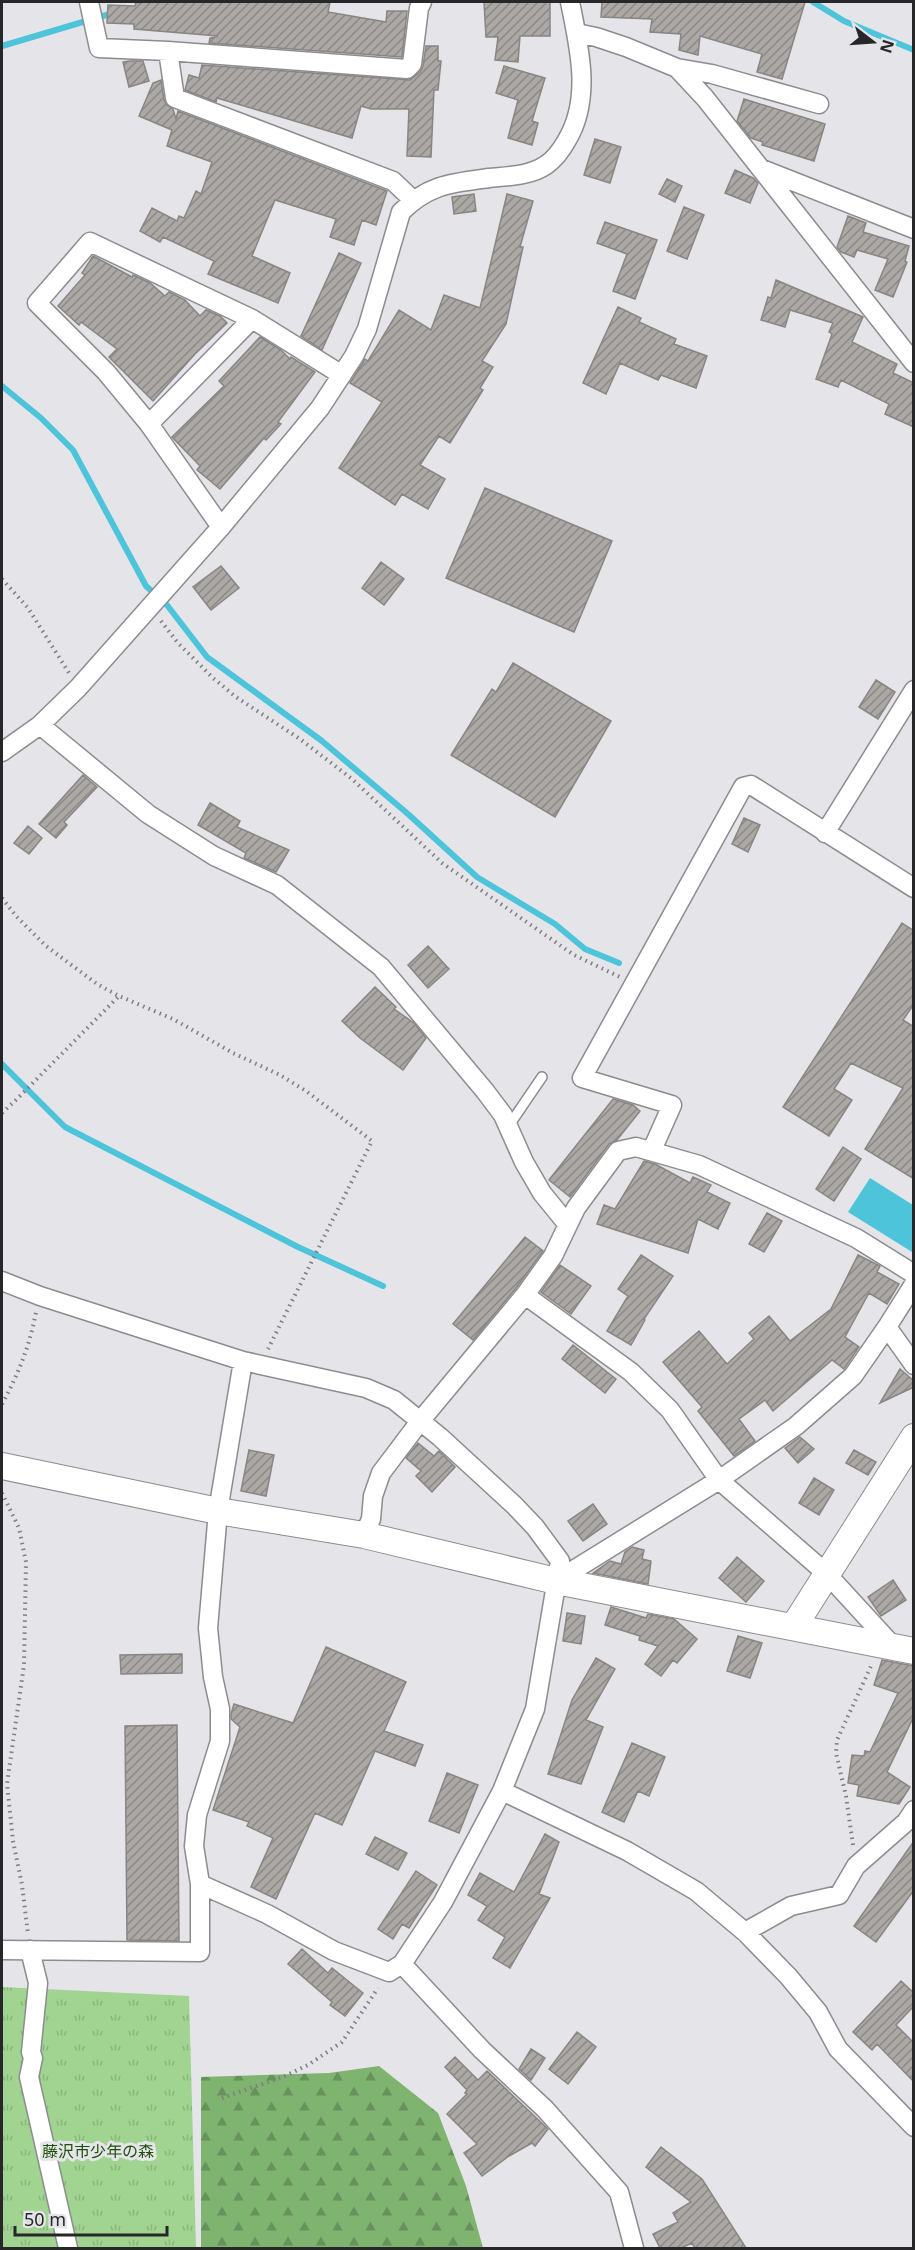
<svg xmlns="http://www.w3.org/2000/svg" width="915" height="2250" font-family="'Noto Sans','Noto Sans JP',sans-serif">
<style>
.forest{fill:url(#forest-firs)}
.park{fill:url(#park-tufts)}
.water{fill:#4ec4da}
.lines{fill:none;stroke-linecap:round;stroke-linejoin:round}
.stream{stroke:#4ec4da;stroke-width:6}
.building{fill:url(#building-hatch);stroke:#888582;stroke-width:1.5}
.lane-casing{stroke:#8c8c90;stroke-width:12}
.street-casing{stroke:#8c8c90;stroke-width:21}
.secondary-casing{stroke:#8c8c90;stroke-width:28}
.path{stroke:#7e7e81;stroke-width:4;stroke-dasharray:1.5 4.5;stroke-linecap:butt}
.lane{stroke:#fff;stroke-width:9}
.street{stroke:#fff;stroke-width:18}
.secondary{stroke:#fff;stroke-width:26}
.labels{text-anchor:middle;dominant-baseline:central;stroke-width:6;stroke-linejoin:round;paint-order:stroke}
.park-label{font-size:16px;fill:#1f500b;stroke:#e5e5e9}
</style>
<defs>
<pattern id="forest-firs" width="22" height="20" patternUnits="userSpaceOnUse" patternTransform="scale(1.5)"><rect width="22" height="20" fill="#7fb370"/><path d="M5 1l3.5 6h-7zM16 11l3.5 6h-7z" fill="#68925c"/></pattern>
<pattern id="park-tufts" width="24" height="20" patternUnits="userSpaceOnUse" patternTransform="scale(1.5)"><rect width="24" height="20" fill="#a0d490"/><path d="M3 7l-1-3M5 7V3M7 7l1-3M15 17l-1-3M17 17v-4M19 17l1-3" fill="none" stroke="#8ab67c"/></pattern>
<pattern id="building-hatch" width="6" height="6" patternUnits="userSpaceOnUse" patternTransform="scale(1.5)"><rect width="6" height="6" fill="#aba8a5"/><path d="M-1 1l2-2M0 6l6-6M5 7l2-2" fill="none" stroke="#8b8986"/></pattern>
</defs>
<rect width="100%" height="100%" fill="#e5e5e9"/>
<path class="forest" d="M379 2066 438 2113 466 2186 483 2248H201V2077L329 2073Z"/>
<path class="park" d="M2 1987 189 1996 196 2248H2Z"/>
<path class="water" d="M870 1178 913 1205 912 1252 848 1212Z"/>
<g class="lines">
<path class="stream" d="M188 2H202
M813 2 844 21 914 50
M2 46 113 13
M2 386 41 418 73 450 146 586 167 605 207 657 322 741 408 814 477 877 555 924 585 949 619 963
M2 1064 65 1127 298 1247 383 1286"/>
</g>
<path class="building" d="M136 2H330L328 12 386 22 387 11H407L402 57 209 43 210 38 218 36 134 29V24L107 23 108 5 135 6Z
M484 2H550V36H520L518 62 495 60 498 37H486Z
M602 2H805L782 79 757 72 762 54 700 36 698 55 679 50 681 34 650 32 652 19 601 17Z
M426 46H438V61H441L438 90H434L431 157 407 156 409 109H371L361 106 352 138 217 98 216 102 185 90 189 75 199 78 202 65 410 80 420 72 423 66Z
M129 61H143L149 81 129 87 123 62Z
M504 66 545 78 532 121 538 123 532 145 508 138 518 100 496 93Z
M161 80 164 100 167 105 173 109 176 119 178 111 387 191 376 225 362 220 354 245 330 237 336 219 275 200 252 256 290 273 278 303 208 274 214 261 163 237 160 242 140 231 152 208 177 221 179 216 184 218 196 191 201 194 212 162 167 146 172 130 139 116 153 83Z
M744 99 825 124 814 161 762 145 763 142 751 138 737 121Z
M595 139 621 147 610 183 584 175Z
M735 170 753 178 758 183 750 203 725 193Z
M667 179 682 186 675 202 659 194Z
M474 194 476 211 454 214 452 197Z
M507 194 533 201 520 247H523L506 324 482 361 493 367 480 388 483 390 450 443 439 436 420 465 445 479 428 509 402 494 395 505 339 468 382 402 350 383 365 359 368 361 399 310 431 330 444 295 480 308Z
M684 207 704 215 687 259 667 251Z
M848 216 866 223 863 232 909 246 905 261 907 262 893 297 875 290 888 259 857 250 854 257 841 252 837 247Z
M605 222 657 240 635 299 613 291 627 254 597 243Z
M339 253 361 263 322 350 301 336Z
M93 256 132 277 133 275 150 283 165 296 169 292 185 300 200 316 206 310 220 316 227 323 195 354 153 401 109 357 117 349 81 322 79 325 58 306 85 275 82 273Z
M776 280 863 317 852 342 897 364 893 373 914 383V427L885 414 889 404 841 380 838 387 816 379 832 334 829 332 833 323 790 310 785 327 761 320 768 297 771 298Z
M618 307 641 318 639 322 676 339 674 344 707 356 696 388 661 375 658 380 620 363 606 394 583 383Z
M260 337 281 350 290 359 291 357 315 372 278 422 281 424 266 440 264 438 220 489 197 470 200 466 172 437 224 386 219 381Z
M485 488 612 541 574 632 446 578Z
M381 562 404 579 384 605 362 588Z
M221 566 239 588 211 610 193 587Z
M513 663 611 721 555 817 451 755 492 689 496 692Z
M876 680 895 692 878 719 859 707Z
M83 775 97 787 64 822 67 825 56 838 39 824Z
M210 803 240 821 237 827 289 850 276 872 244 858 246 853 198 825Z
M744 818 760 825 748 852 732 844Z
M28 826 42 838 29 854 14 843Z
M902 923 914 931V1004L903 1020 914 1027V1179L865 1149 903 1088 851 1063 834 1089 852 1100 829 1136 783 1107Z
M428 946 449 969 428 988 408 965Z
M375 987 396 1007 394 1009 414 1023 426 1038 403 1070 360 1038 342 1021Z
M613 1099 633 1105 640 1111 617 1140 609 1144 570 1197 549 1180Z
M843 1147 861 1159 834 1201 816 1189Z
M644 1161 655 1164 690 1183 693 1177 711 1185 707 1192 730 1203 718 1229 698 1219 688 1253 597 1224 604 1205 615 1209Z
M767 1213 782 1221 764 1252 749 1244Z
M525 1237 543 1251 516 1288 473 1340 453 1324Z
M641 1255 673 1276 644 1319 645 1320 631 1345 607 1331 628 1296 618 1289Z
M858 1255 880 1266 877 1272 899 1284 887 1304 869 1293 845 1337 859 1347 844 1369 832 1360 773 1411 765 1400 739 1419 755 1441 734 1456 698 1411 702 1407 663 1362 699 1331 727 1364 754 1339 749 1333 769 1316 790 1341 831 1309Z
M560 1265 591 1286 571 1314 541 1292Z
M573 1345 616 1379 605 1393 562 1359Z
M900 1369 914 1381V1387L880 1403Z
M800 1437 814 1449 798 1463 785 1448Z
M418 1443 434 1456 439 1451 455 1467 432 1492 416 1476 421 1471 406 1458Z
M249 1450 274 1455 266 1496 241 1491Z
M854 1450 876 1462 868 1475 846 1463Z
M814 1478 834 1490 819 1515 799 1503Z
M593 1504 607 1524 583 1541 568 1521Z
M632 1547 644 1550 642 1559 651 1561 648 1584 593 1573 610 1561 621 1564 625 1552Z
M737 1557 764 1581 746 1602 719 1578Z
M893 1580 906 1600 881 1616 868 1597Z
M611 1607 646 1618 648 1614 674 1619 697 1639 677 1663 673 1660 661 1676 645 1664 658 1646 639 1640 640 1636 605 1625Z
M567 1613 585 1616 581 1644 563 1641Z
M738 1636 762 1643 750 1678 727 1671Z
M326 1647 406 1682 384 1731 423 1745 415 1766 375 1751 342 1825 315 1813 276 1899 251 1887 273 1838 247 1826 249 1822 213 1810 240 1727 231 1719V1714L234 1704 293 1723Z
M182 1654V1673L121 1674 120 1655Z
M596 1658 615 1669 586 1720 603 1727 581 1784 548 1774 572 1700Z
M882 1660 914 1666V1716L887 1772 910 1787 899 1804 857 1796 859 1785 848 1783 852 1755 864 1756 865 1751 870 1752 898 1693 874 1685Z
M177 1725 179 1941 127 1940 125 1726Z
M632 1743 665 1757 649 1796 638 1791 624 1822 602 1812Z
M447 1773 478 1785 459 1833 429 1821Z
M545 1834 559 1842 539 1894 550 1898 510 1968 493 1958 505 1937 478 1920 487 1906 468 1895 480 1873 514 1892Z
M375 1837 407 1853 398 1870 366 1854Z
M914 1841V1890L876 1942 854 1926Z
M416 1871 437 1885 409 1928 402 1924 393 1939 378 1929Z
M302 1949 328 1973 332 1968 363 1993 345 2016 330 2005 332 2002 288 1964Z
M901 1981 914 1993V2006L896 2025 914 2043V2082L877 2044 872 2050 853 2032Z
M577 2032 596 2047 568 2084 549 2069Z
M531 2049 545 2058 531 2080 519 2069Z
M455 2057 478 2080 487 2071 548 2129 535 2146 532 2143 509 2156 482 2176 464 2153 477 2144 447 2114 467 2094 465 2093 467 2090 445 2067Z
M661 2147 702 2179 746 2248H695L692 2243 681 2248H660L653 2234 678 2222 673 2213 691 2202 646 2167Z"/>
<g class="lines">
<defs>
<path id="lane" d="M508 1127 542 1077"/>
<path id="street" d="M89 2 99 48 168 51 407 69 412 64 419 8 422 2
M576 33 596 37 626 47 677 68 705 98 914 363
M168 51 175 98 393 181 413 200
M677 68 712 74 819 104
M762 169 914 229
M149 424 252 319
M221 527 149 424 106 372 37 303 90 242 252 319 342 375
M40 725 148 814 214 856 277 885 381 967 485 1091 503 1115 524 1162 542 1193 568 1225
M2 752 40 725 78 688 221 527 320 408 354 356 367 329 401 212C429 184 452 183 489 178 508 176 530 176 546 165 555 159 562 149 567 140 592 98 579 47 570 2
M825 833 914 690
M652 1150 672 1105 582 1078 743 787 751 785 914 888
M2 1281 40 1296 243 1361 366 1388 394 1400 440 1437 514 1505 535 1527 560 1561 535 1709 502 1791 443 1902 402 1964 389 1972 334 1951 267 1914 200 1884V1952L2 1950
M525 1295 631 1372 670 1410 719 1480 827 1574 894 1647
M887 1327 914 1365
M364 1535 371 1519 373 1496 381 1473 421 1420 525 1295 553 1256 576 1208 618 1151 636 1147 699 1165 856 1238 914 1274
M556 1581 719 1480 796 1426 853 1376 887 1327 914 1284
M502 1791 627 1851 696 1891 745 1932 788 1976 818 2012 838 2049 914 2127
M200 1884 194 1846 197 1815 220 1741V1709L213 1677 208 1628 218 1511 243 1361
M745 1932 791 1906 839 1895 856 1866 906 1822 914 1810
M30 1950 38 1983 31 2052 33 2058 29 2077 68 2248
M402 1964 482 2050 545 2109 619 2192 634 2248"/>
<path id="secondary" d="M2 1466 218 1511 364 1535 556 1581 914 1651
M794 1626 914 1437"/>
</defs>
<use href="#lane" class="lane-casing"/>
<use href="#street" class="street-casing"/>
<use href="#secondary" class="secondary-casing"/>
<path class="path" d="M2 579 28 608 69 673
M161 621 178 643 213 678 236 697 300 739 352 779 442 863 574 955 620 977
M2 898 16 916 46 946 97 984 119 996 173 1019 233 1053 280 1075 306 1091 372 1141 268 1349
M2 1113 18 1098 119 996
M2 1404C18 1375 30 1345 36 1312
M2 1493 19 1528 26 1562 24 1665 7 1784 13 1841 22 1885 28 1934
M853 1845 846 1796 836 1753 837 1740 872 1664
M222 2098 283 2077 308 2065 342 2042 378 1988"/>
<use href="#lane" class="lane"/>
<use href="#street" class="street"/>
<use href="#secondary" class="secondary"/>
</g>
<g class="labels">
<g class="park-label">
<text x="98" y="2151">藤沢市少年の森</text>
</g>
</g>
<rect width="915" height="2250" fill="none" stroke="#272729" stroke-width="6"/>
<g transform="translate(873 42) rotate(107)" stroke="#e5e5e9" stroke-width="4.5" paint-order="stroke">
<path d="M0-4.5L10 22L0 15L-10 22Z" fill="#272729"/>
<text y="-9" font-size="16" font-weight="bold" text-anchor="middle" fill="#272729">N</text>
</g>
<path d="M15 2226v9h152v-9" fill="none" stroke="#272729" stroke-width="3"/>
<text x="24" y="2226" font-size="18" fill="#272729" stroke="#e5e5e9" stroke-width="4.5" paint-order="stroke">50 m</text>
</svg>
